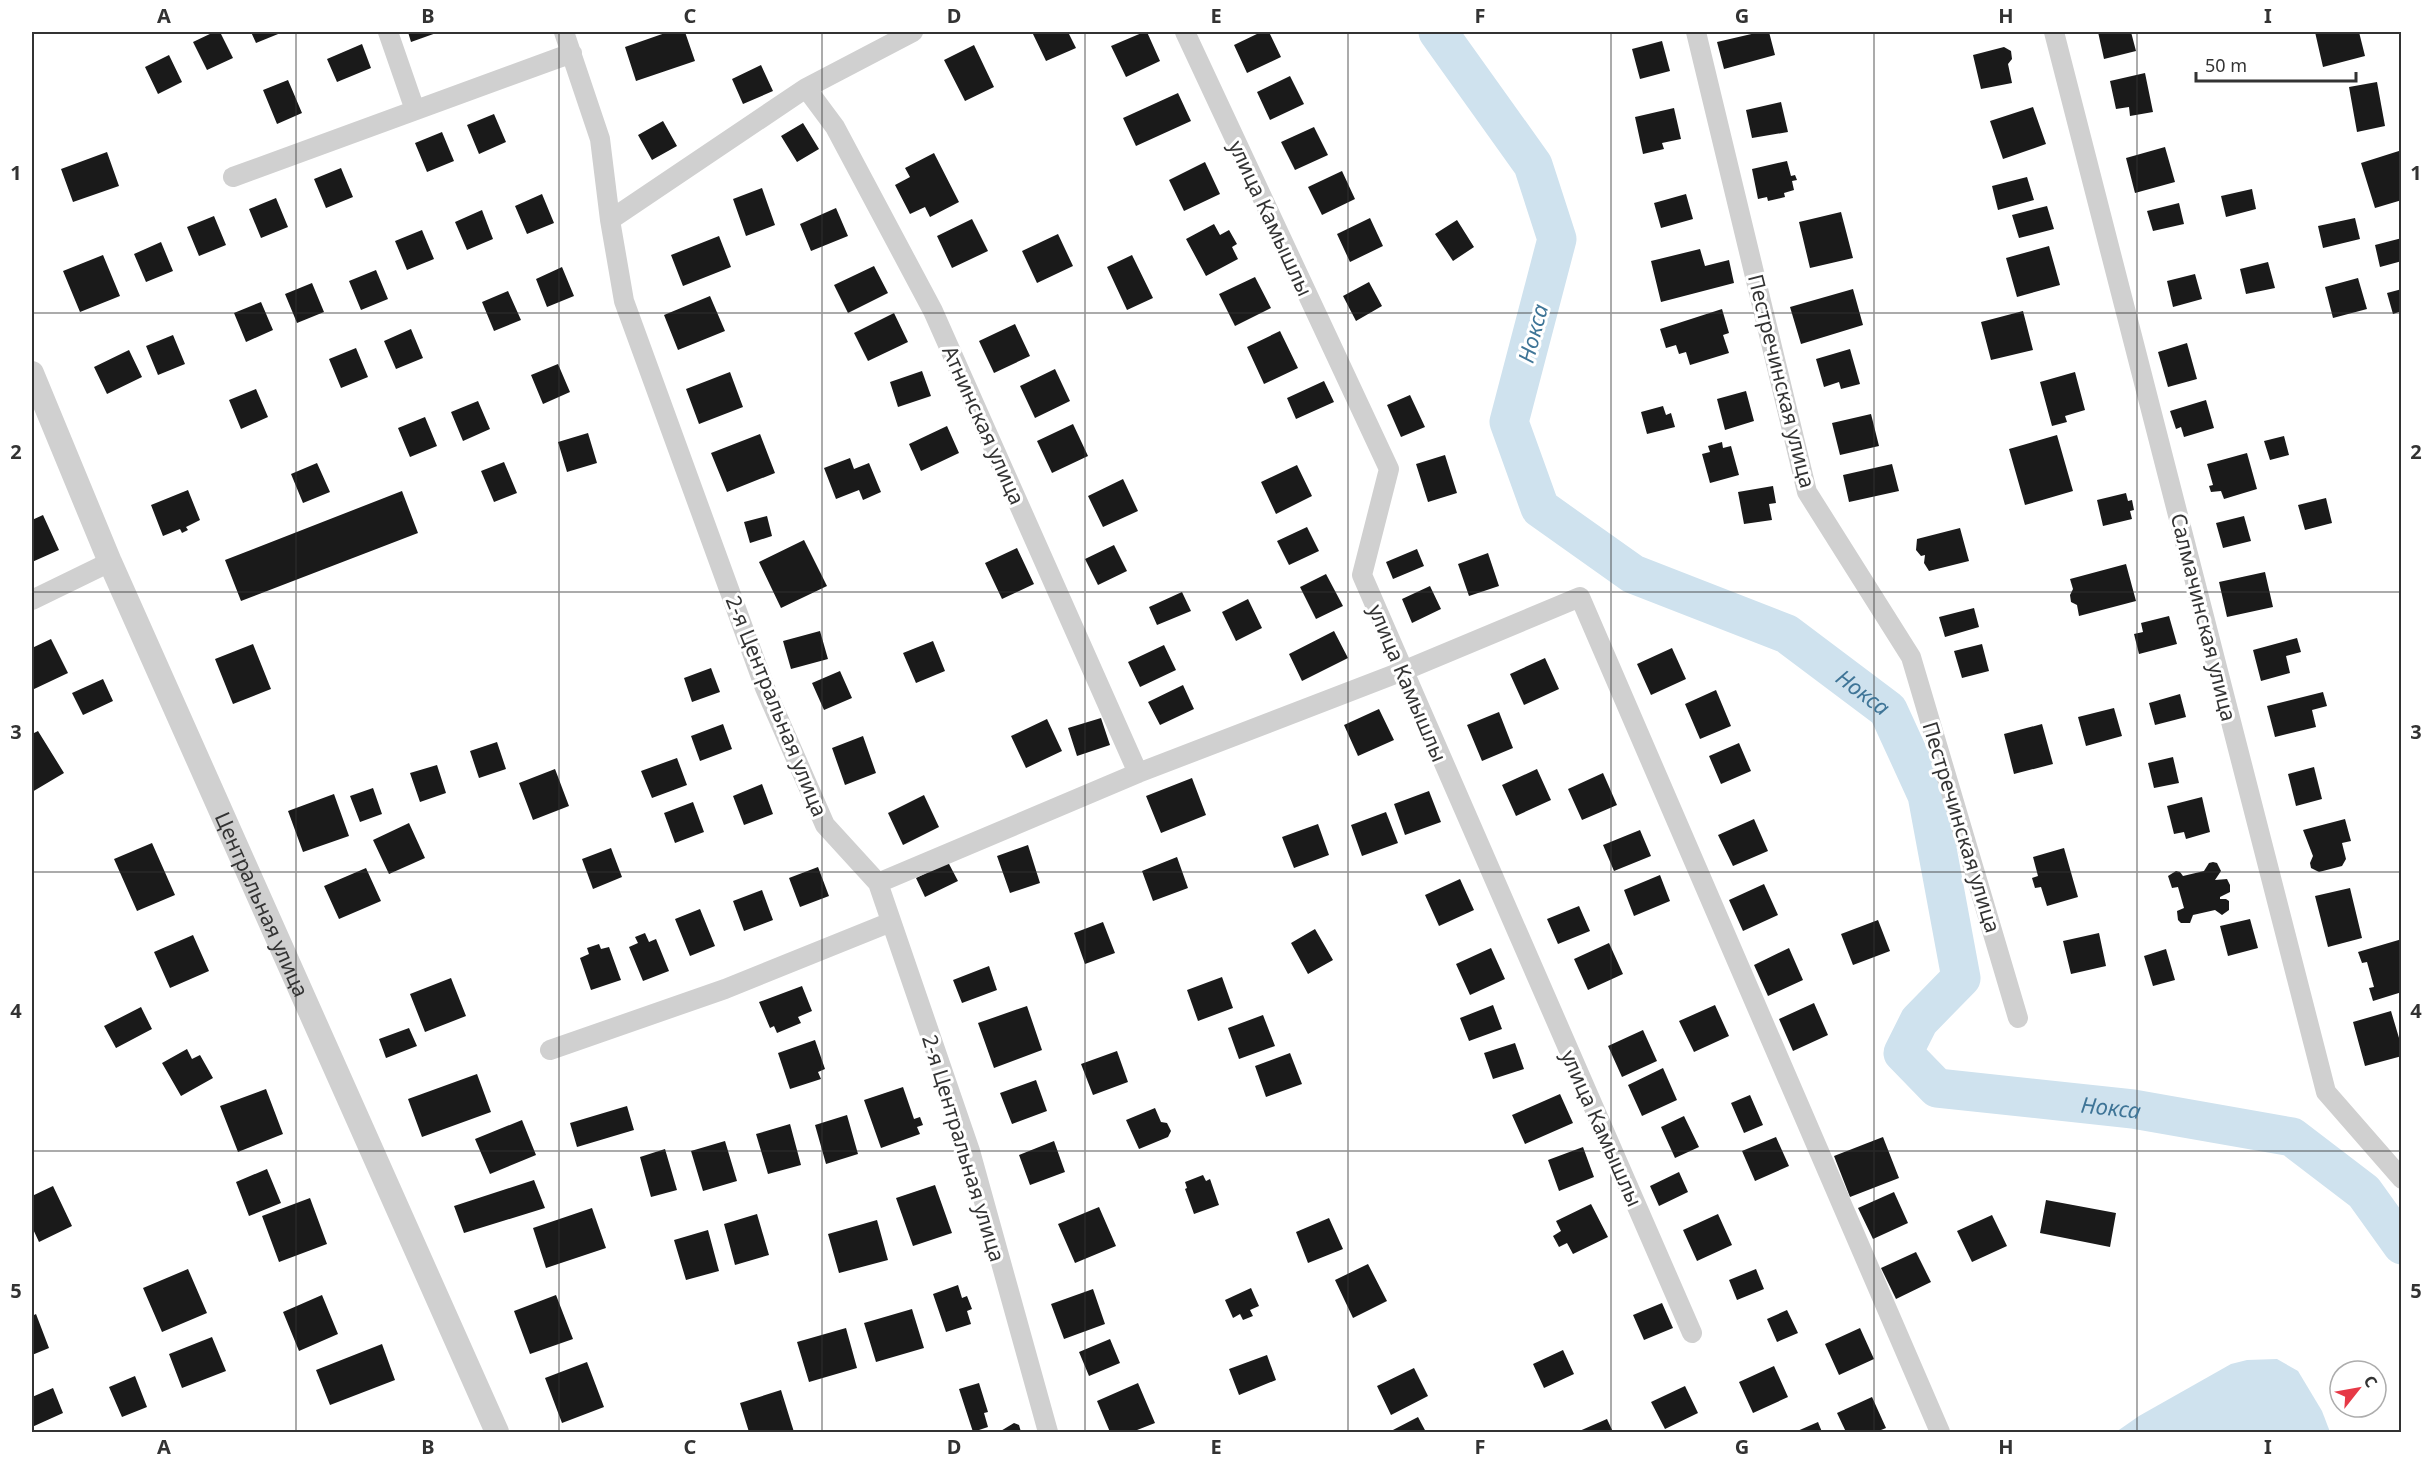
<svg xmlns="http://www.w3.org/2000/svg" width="2433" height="1464" font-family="'Noto Sans',sans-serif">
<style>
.water{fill:#cfe2ee}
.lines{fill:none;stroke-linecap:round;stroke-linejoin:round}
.river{stroke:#cfe2ee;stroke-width:39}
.building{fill:#1a1a1a}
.minor{stroke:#d0d0d0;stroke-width:20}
.tertiary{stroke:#d0d0d0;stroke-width:24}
.grid{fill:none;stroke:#333;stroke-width:1.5;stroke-opacity:0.55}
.labels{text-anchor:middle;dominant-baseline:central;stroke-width:6;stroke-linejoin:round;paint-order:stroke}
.street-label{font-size:21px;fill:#333;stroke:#fff}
.water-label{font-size:22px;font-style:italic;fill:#3f7597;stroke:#fff}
.neatline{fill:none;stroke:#333;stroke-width:2}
.grid-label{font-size:20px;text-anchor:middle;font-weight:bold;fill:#333}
</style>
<rect width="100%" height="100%" fill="#fff"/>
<path class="water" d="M2277 1359 2298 1371 2322 1411 2330 1432H2116L2139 1416 2231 1364 2247 1360Z"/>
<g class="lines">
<path class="river" id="s1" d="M1438 32 1533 165 1557 239 1509 422 1540 508 1633 574 1787 634 1888 710 1927 795 1961 978 1919 1021 1903 1053 1937 1088 2133 1109 2292 1137 2364 1192 2402 1245"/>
</g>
<path class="building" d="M214 32H220L233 58 207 70 193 42Z
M251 32H283L256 43Z
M408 32H439L411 42Z
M668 32H685L695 61 636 81 625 47Z
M1032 32H1068L1076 48 1046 61Z
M1144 32H1147L1160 61 1126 77 1111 46Z
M1261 32H1269L1281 57 1247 73 1234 45Z
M1760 32H1769L1775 55 1724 69 1717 42Z
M2098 32H2131L2136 51 2104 59Z
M2315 32H2359L2365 56 2323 67Z
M1662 41 1670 71 1640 79 1632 49Z
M362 44 371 68 337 82 327 59Z
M974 45 994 87 965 101 944 60Z
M2004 47 2011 51 2012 59 2008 64 2012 83 1981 89 1973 55Z
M169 55 182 82 158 94 145 67Z
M761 65 773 91 743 104 732 79Z
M2145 73 2153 112 2130 116 2129 107 2116 109 2110 81Z
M1290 76 1304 104 1270 120 1257 92Z
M288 80 302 113 277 124 263 90Z
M2377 82 2385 126 2357 132 2349 87Z
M1178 93 1191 121 1136 146 1123 118Z
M1781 102 1788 132 1752 138 1746 110Z
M2033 107 2046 144 2003 159 1990 121Z
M1674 108 1681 139 1662 143 1664 149 1643 154 1635 117Z
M494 114 506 142 479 154 467 125Z
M663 121 677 146 652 160 638 135Z
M803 123 819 149 797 162 781 136Z
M1314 127 1328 155 1295 170 1281 142Z
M442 132 454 161 427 172 415 143Z
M2165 147 2175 182 2135 193 2126 158Z
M2402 150V200L2375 208 2361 163Z
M107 152 119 186 73 202 61 169Z
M934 153 959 202 930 217 925 207 910 214 895 185 910 177 905 168Z
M1787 161 1791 176 1795 175 1797 180 1792 181 1794 190 1784 193 1785 197 1768 201 1767 197 1758 199 1752 169Z
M1205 162 1220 194 1184 211 1169 180Z
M341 168 353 197 326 208 314 179Z
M1342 171 1355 199 1322 215 1308 187Z
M2027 177 2034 200 1998 210 1992 186Z
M762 188 775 225 746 236 733 199Z
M2252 189 2256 209 2226 217 2221 196Z
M542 194 554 223 527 234 515 206Z
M1686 194 1693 219 1661 228 1654 203Z
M276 198 288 227 261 238 249 209Z
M2179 203 2184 224 2153 231 2147 211Z
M2047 206 2054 229 2019 238 2012 215Z
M836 208 848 236 811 251 800 224Z
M482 210 493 239 467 250 455 222Z
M1841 212 1853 258 1810 268 1799 222Z
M214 216 226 245 199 256 187 227Z
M1370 218 1383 246 1350 262 1337 234Z
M2355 218 2360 239 2323 248 2318 226Z
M972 219 988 251 952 268 937 236Z
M1457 220 1474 247 1453 261 1435 234Z
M1214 224 1220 235 1229 230 1237 244 1232 247 1238 259 1206 276 1186 239Z
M422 230 434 259 407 270 395 241Z
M1058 234 1073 266 1037 283 1022 251Z
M719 236 731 267 683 286 671 255Z
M2402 238V261L2380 267 2375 245Z
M161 242 173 271 146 282 134 254Z
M2049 246 2060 285 2017 297 2006 258Z
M1700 249 1705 266 1729 260 1734 283 1661 302 1651 261Z
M103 255 120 296 80 312 63 271Z
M1132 255 1153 298 1127 310 1107 267Z
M2268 262 2275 288 2246 294 2240 269Z
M874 266 888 293 848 313 834 285Z
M562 267 574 296 547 307 536 279Z
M376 270 388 299 361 310 349 281Z
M2195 274 2202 299 2173 307 2167 281Z
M1255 277 1271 308 1235 326 1219 294Z
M2358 278 2367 309 2333 318 2325 287Z
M1369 282 1382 306 1356 321 1343 296Z
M312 283 324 312 297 323 285 294Z
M1853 289 1863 325 1801 344 1790 307Z
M2402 289V311L2393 314 2387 293Z
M508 291 521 320 494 331 482 302Z
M710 296 725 331 678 350 664 315Z
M261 302 273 330 246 342 234 313Z
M1722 309 1729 333 1723 335 1729 353 1690 365 1686 352 1679 354 1676 345 1666 348 1660 329Z
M2023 311 2033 350 1991 360 1981 322Z
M894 313 908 342 868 361 854 333Z
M1015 324 1030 356 994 373 979 341Z
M411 329 423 358 396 369 384 341Z
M1280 331 1298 368 1264 384 1247 347Z
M173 335 185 364 158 375 146 346Z
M2187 343 2197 379 2168 387 2158 352Z
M356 348 368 377 341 388 329 359Z
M1850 349 1860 384 1841 389 1839 382 1824 387 1816 359Z
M129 350 142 377 107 394 94 367Z
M558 364 570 392 543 404 531 375Z
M1055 369 1070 401 1035 418 1020 386Z
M922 371 931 396 898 407 890 382Z
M730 372 743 407 699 424 686 389Z
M2075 372 2085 410 2065 416 2067 422 2052 426 2040 382Z
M1324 381 1334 402 1296 419 1287 398Z
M256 389 268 417 241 429 229 400Z
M1746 391 1754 421 1725 430 1717 399Z
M1410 395 1425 427 1401 437 1387 405Z
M2206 400 2214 428 2184 437 2181 427 2176 429 2170 411Z
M478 401 490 429 463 441 451 412Z
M1663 406 1666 415 1671 413 1675 427 1647 434 1641 412Z
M1871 414 1879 446 1840 455 1832 423Z
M425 417 437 446 410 457 398 428Z
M1073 424 1088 456 1052 473 1037 441Z
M947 426 959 453 921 471 909 444Z
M588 433 597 463 567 472 558 442Z
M760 434 775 473 727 492 711 453Z
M2057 435 2073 491 2025 505 2009 449Z
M2284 436 2289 455 2270 460 2264 441Z
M1722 442 1723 448 1731 446 1739 475 1710 483 1702 454 1710 452 1708 446Z
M2247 453 2257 489 2224 499 2221 491 2211 492 2209 486 2213 485 2207 464Z
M1445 455 1457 493 1428 502 1416 464Z
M850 458 854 469 869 463 881 492 863 500 859 490 836 499 824 468Z
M504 462 517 493 494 502 481 471Z
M317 463 330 492 303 503 291 474Z
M1892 464 1899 491 1849 502 1843 475Z
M1297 465 1312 496 1276 514 1261 482Z
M1123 479 1138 511 1103 527 1088 496Z
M1773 486 1776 503 1769 504 1772 520 1744 524 1738 492Z
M188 490 200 520 186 527 188 530 182 533 180 529 163 536 151 505Z
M402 491 418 533 241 601 225 560Z
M2126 493 2128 501 2132 500 2134 510 2130 511 2132 519 2103 526 2097 500Z
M2326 498 2332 523 2305 530 2298 505Z
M43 515 59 550 32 562V520Z
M767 516 772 536 750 543 744 522Z
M2244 516 2251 541 2223 548 2216 523Z
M1307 527 1319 551 1289 565 1277 541Z
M1960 528 1969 561 1929 571 1924 563 1925 555 1921 556 1916 550 1917 539Z
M804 540 827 586 781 608 759 562Z
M1114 545 1127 571 1098 585 1085 559Z
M1017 548 1034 584 1002 599 985 563Z
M1417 549 1424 566 1393 579 1386 562Z
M1488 553 1499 586 1469 596 1458 564Z
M2126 564 2136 601 2079 616 2077 605 2071 602 2070 595 2073 589 2070 579Z
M2265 572 2273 607 2227 617 2219 582Z
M1326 574 1343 606 1316 619 1300 587Z
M1430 586 1441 609 1412 623 1402 599Z
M1182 592 1191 611 1157 625 1149 607Z
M1248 599 1262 628 1236 641 1222 612Z
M1974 608 1979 627 1945 637 1939 617Z
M2169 616 2177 644 2139 654 2134 634 2143 632 2141 623Z
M820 631 828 659 791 669 783 641Z
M1334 631 1348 658 1302 681 1289 654Z
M2297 638 2301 652 2286 656 2290 673 2261 681 2253 650Z
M51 639 68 673 32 690V648Z
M933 641 945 671 916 683 903 653Z
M253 644 271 689 233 704 215 659Z
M1982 644 1989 671 1962 678 1954 651Z
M1164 645 1176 670 1140 687 1128 662Z
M1672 648 1686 679 1651 695 1637 664Z
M1545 658 1559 689 1524 705 1510 674Z
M711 668 720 692 692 702 684 678Z
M840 671 852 698 824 710 812 683Z
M103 679 113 701 83 715 72 693Z
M1183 685 1194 709 1160 725 1148 702Z
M1716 690 1731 726 1700 739 1685 704Z
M2323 692 2327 706 2312 710 2316 727 2275 737 2267 706Z
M2180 694 2186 717 2155 725 2149 703Z
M2114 708 2122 736 2086 746 2078 717Z
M1379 709 1394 740 1358 756 1344 725Z
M1499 712 1513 748 1482 761 1467 725Z
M1101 718 1110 745 1077 756 1068 728Z
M1047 719 1062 751 1026 768 1011 736Z
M723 724 732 749 700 761 691 736Z
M2042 724 2053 764 2014 774 2004 734Z
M38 731 64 773 32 792V734Z
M863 736 876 773 845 785 832 748Z
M497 742 506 769 479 778 470 751Z
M1739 743 1751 771 1721 784 1709 756Z
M2173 757 2179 783 2154 788 2148 763Z
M677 758 687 785 652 798 641 771Z
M437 765 446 793 420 802 410 773Z
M2314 767 2322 799 2296 806 2288 774Z
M555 769 569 806 533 820 519 783Z
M1537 769 1551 800 1516 816 1502 785Z
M1603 773 1617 805 1582 820 1568 789Z
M1192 778 1206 815 1161 833 1146 796Z
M762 784 773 814 744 825 733 796Z
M373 788 382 814 360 822 350 796Z
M1429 791 1441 822 1405 835 1394 804Z
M334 794 349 836 303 852 288 811Z
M924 795 939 827 903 845 888 813Z
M2202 797 2210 832 2186 839 2184 832 2174 834 2167 806Z
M693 802 704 832 675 843 664 813Z
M1386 812 1398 843 1362 856 1351 825Z
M1754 819 1768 851 1733 866 1718 835Z
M2345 819 2351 841 2342 843 2346 859 2342 866 2319 872 2311 868 2310 863 2313 856 2303 830Z
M409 823 425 858 389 874 373 840Z
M1318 824 1329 855 1294 868 1282 837Z
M1640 830 1651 856 1614 871 1603 845Z
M152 843 175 895 137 911 114 859Z
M1028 845 1040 883 1010 893 997 856Z
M611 848 622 877 593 889 582 859Z
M2064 848 2078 897 2047 906 2041 887 2035 888 2032 878 2038 876 2033 857Z
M1177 857 1188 888 1153 901 1142 871Z
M948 862 958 881 925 897 916 878Z
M2213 862 2217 863 2221 871 2215 880 2227 879 2230 885V892L2220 897V899H2226L2229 901V910L2222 915 2215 910 2193 915 2190 923H2181L2178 920 2177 911 2184 908 2178 887 2172 888 2168 876 2176 871 2180 872 2183 876 2204 871 2209 863Z
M818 867 829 896 800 907 789 878Z
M366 868 381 901 339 919 324 886Z
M1660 875 1670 901 1634 916 1624 890Z
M1460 879 1474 910 1439 926 1425 895Z
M1764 884 1778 915 1743 931 1729 900Z
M2350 888 2362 938 2328 947 2315 896Z
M762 890 773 920 744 931 733 901Z
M1579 906 1590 931 1558 944 1547 919Z
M700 909 715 946 690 956 675 919Z
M2250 919 2258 948 2228 956 2220 926Z
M1878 920 1890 951 1853 965 1841 934Z
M1103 922 1115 953 1085 964 1074 933Z
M1315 929 1333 960 1308 974 1291 943Z
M645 933 649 942 656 939 669 971 643 981 629 947 638 943 635 937Z
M2099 933 2106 966 2071 974 2063 941Z
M193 935 209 971 170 988 154 952Z
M2402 939V992L2373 1001 2369 988 2374 987 2367 962 2362 963 2358 952Z
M1609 943 1623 974 1588 990 1574 959Z
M599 944 601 949 609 947 621 980 591 990 580 958 589 954 587 948Z
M1491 948 1505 979 1470 995 1456 964Z
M1789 948 1803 980 1768 996 1754 965Z
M2166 949 2175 980 2153 986 2144 956Z
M989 966 997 990 962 1003 953 980Z
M1222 977 1233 1008 1198 1021 1187 990Z
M451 978 466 1016 425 1032 410 994Z
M802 986 812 1011 798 1017 801 1023 777 1033 774 1026 770 1028 759 1002Z
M1814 1003 1828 1035 1793 1051 1779 1019Z
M1493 1005 1502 1029 1469 1041 1460 1018Z
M1715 1005 1729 1036 1694 1052 1679 1021Z
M1027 1006 1042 1050 994 1068 978 1023Z
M141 1007 152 1029 116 1048 104 1026Z
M2391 1011 2402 1048V1056L2365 1066 2353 1022Z
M1263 1015 1275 1046 1239 1059 1228 1028Z
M409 1028 417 1046 386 1058 379 1039Z
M1643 1030 1657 1061 1622 1077 1608 1046Z
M815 1040 825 1069 818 1072 821 1079 790 1089 778 1053Z
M1515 1043 1524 1069 1493 1079 1484 1053Z
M187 1049 192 1059 200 1055 213 1078 181 1096 162 1063Z
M1117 1051 1128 1082 1093 1095 1081 1064Z
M1290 1053 1302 1084 1266 1097 1255 1066Z
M1663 1068 1677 1100 1642 1116 1628 1085Z
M477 1074 491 1112 422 1137 408 1099Z
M1036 1080 1047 1111 1012 1124 1000 1093Z
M903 1087 914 1119 920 1117 923 1125 917 1127 920 1134 881 1148 864 1100Z
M266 1089 283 1134 238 1152 220 1106Z
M1560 1094 1573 1123 1525 1144 1512 1115Z
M1750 1095 1763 1125 1744 1133 1731 1103Z
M627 1106 634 1130 577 1147 570 1123Z
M1155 1108 1161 1122 1167 1123 1171 1131 1168 1137 1139 1149 1126 1120Z
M847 1115 858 1154 826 1164 815 1125Z
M1684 1116 1699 1147 1675 1158 1661 1127Z
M522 1120 536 1155 490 1174 475 1139Z
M790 1124 801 1165 768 1174 756 1134Z
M1776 1137 1789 1166 1755 1181 1742 1151Z
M1883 1137 1899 1178 1850 1197 1834 1156Z
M725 1141 737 1181 703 1191 691 1151Z
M1054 1141 1065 1172 1030 1185 1019 1155Z
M1583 1147 1594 1177 1559 1191 1548 1160Z
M665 1149 677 1190 651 1197 640 1157Z
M267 1169 281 1203 249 1216 236 1182Z
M1679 1172 1688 1192 1659 1206 1650 1186Z
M1203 1175 1206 1181 1210 1179 1219 1205 1194 1214 1185 1189 1187 1188 1185 1182Z
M534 1180 545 1208 464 1233 454 1206Z
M935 1185 952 1233 913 1246 896 1198Z
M53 1186 72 1226 39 1242 32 1227V1196Z
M1894 1192 1908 1223 1873 1239 1858 1208Z
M310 1198 327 1244 279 1262 262 1216Z
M2046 1200 2116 1213 2110 1247 2040 1233Z
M1591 1204 1608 1237 1573 1254 1567 1243 1559 1247 1553 1236 1561 1231 1556 1221Z
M1099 1207 1116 1246 1075 1263 1058 1224Z
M592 1208 606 1248 546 1268 533 1228Z
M757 1214 769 1255 735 1265 724 1224Z
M1718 1214 1732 1245 1697 1261 1683 1230Z
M1992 1215 2007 1246 1972 1262 1957 1231Z
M1329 1218 1343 1249 1308 1263 1296 1232Z
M877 1220 888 1260 839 1273 828 1234Z
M708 1230 719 1271 686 1280 674 1240Z
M1916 1252 1931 1282 1896 1299 1881 1268Z
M1368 1264 1387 1301 1353 1318 1335 1280Z
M188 1269 207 1313 162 1332 143 1288Z
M1756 1269 1764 1289 1737 1300 1729 1280Z
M958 1285 962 1298 967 1296 972 1309 967 1311 971 1324 946 1332 933 1294Z
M1251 1288 1259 1306 1250 1310 1253 1316 1243 1320 1240 1314 1233 1318 1225 1300Z
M1093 1289 1105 1324 1064 1339 1051 1304Z
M322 1295 338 1334 299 1351 283 1312Z
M556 1295 573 1339 530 1354 514 1311Z
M1662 1303 1673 1328 1644 1340 1633 1315Z
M912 1309 924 1348 876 1362 864 1323Z
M1787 1310 1798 1333 1777 1342 1767 1319Z
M36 1314 49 1348 32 1355V1316Z
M846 1328 857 1368 809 1382 797 1342Z
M1860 1328 1874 1359 1839 1375 1825 1344Z
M212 1337 226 1371 182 1388 169 1354Z
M1110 1339 1120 1363 1089 1376 1079 1352Z
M382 1344 395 1380 330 1405 316 1370Z
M1563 1350 1574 1374 1544 1388 1533 1364Z
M1267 1355 1276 1380 1239 1395 1229 1369Z
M587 1362 604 1407 562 1423 545 1378Z
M1774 1366 1788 1397 1753 1413 1739 1382Z
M1414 1368 1428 1396 1391 1415 1377 1386Z
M135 1376 147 1407 122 1417 109 1387Z
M979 1383 988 1412 984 1413 988 1427 973 1432 959 1389Z
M1138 1383 1155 1423 1132 1432H1110L1097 1401Z
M1685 1386 1698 1413 1665 1429 1651 1402Z
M53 1388 63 1413 32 1427V1397Z
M781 1390 794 1432H749L740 1403Z
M1872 1397 1886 1428 1876 1432H1846L1837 1413Z
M1418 1417 1426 1432H1392L1391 1431Z
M1607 1419 1613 1432H1577Z
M1818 1422 1822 1432H1795Z
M1014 1423 1019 1425 1021 1432H999Z"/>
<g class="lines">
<path class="minor" d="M388 32 415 110
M564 32 600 139 610 220 624 301 765 688 825 825 878 883 970 1151 1048 1432
M1185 32 1389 469 1362 575 1692 1333
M1696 32 1807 492 1911 657 2018 1018
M2054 32 2326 1092 2402 1179
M806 88 835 127 933 311 1138 773
M233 177 572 53
M610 220 806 88 913 32
M32 600 110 562
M878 883 1138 773 1403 671 1580 597 1940 1432
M550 1050 725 989 891 922"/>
<path class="tertiary" id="s2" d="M32 373 110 562 497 1432"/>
</g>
<path class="grid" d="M296 32V1432M559 32V1432M822 32V1432M1085 32V1432M1348 32V1432M1611 32V1432M1874 32V1432M2137 32V1432M32 313H2402M32 592H2402M32 872H2402M32 1151H2402"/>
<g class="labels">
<g class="street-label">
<text transform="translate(1271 218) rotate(65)">улица Камышлы</text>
<text transform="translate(1782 381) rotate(76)">Пестречинская улица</text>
<text transform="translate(984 425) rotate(66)">Атнинская улица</text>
<text transform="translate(2204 617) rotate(76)">Салмачинская улица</text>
<text transform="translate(1408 683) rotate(67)">улица Камышлы</text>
<text transform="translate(777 706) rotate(68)">2-я Центральная улица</text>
<text transform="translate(1962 827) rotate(73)">Пестречинская улица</text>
<text stroke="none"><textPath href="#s2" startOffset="579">Центральная улица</textPath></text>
<text transform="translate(1602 1128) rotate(66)">улица Камышлы</text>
<text transform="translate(964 1148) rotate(73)">2-я Центральная улица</text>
</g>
<g class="water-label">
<text transform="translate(1532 333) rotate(-75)">Нокса</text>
<text stroke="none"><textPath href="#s1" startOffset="897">Нокса</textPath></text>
<text stroke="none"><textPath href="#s1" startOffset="1527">Нокса</textPath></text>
</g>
</g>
<rect width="2433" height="1464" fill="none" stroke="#ffffff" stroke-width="66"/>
<g transform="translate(2358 1389) rotate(59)"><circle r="28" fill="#ffffff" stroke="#adadad" stroke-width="1.5"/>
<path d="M0-4.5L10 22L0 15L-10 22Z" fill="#e63946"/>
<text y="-9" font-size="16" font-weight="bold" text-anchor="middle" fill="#333333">С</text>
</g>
<path d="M2196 72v9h160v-9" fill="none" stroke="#333333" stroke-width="3"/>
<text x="2205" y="72" font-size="18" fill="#333333" stroke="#ffffff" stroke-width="4.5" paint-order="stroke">50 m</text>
<rect x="33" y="33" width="2367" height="1398" class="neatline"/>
<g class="grid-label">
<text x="164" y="23">A</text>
<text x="428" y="23">B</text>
<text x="690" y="23">C</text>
<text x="954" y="23">D</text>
<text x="1216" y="23">E</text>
<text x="1480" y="23">F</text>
<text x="1742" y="23">G</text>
<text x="2006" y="23">H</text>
<text x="2268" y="23">I</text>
<text x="16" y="180">1</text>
<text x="2416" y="180">1</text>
<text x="16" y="459">2</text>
<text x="2416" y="459">2</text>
<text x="16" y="739">3</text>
<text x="2416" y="739">3</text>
<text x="16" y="1018">4</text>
<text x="2416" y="1018">4</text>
<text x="16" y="1298">5</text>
<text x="2416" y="1298">5</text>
<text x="164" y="1454">A</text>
<text x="428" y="1454">B</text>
<text x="690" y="1454">C</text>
<text x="954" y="1454">D</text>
<text x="1216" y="1454">E</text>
<text x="1480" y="1454">F</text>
<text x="1742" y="1454">G</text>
<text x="2006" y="1454">H</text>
<text x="2268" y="1454">I</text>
</g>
</svg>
